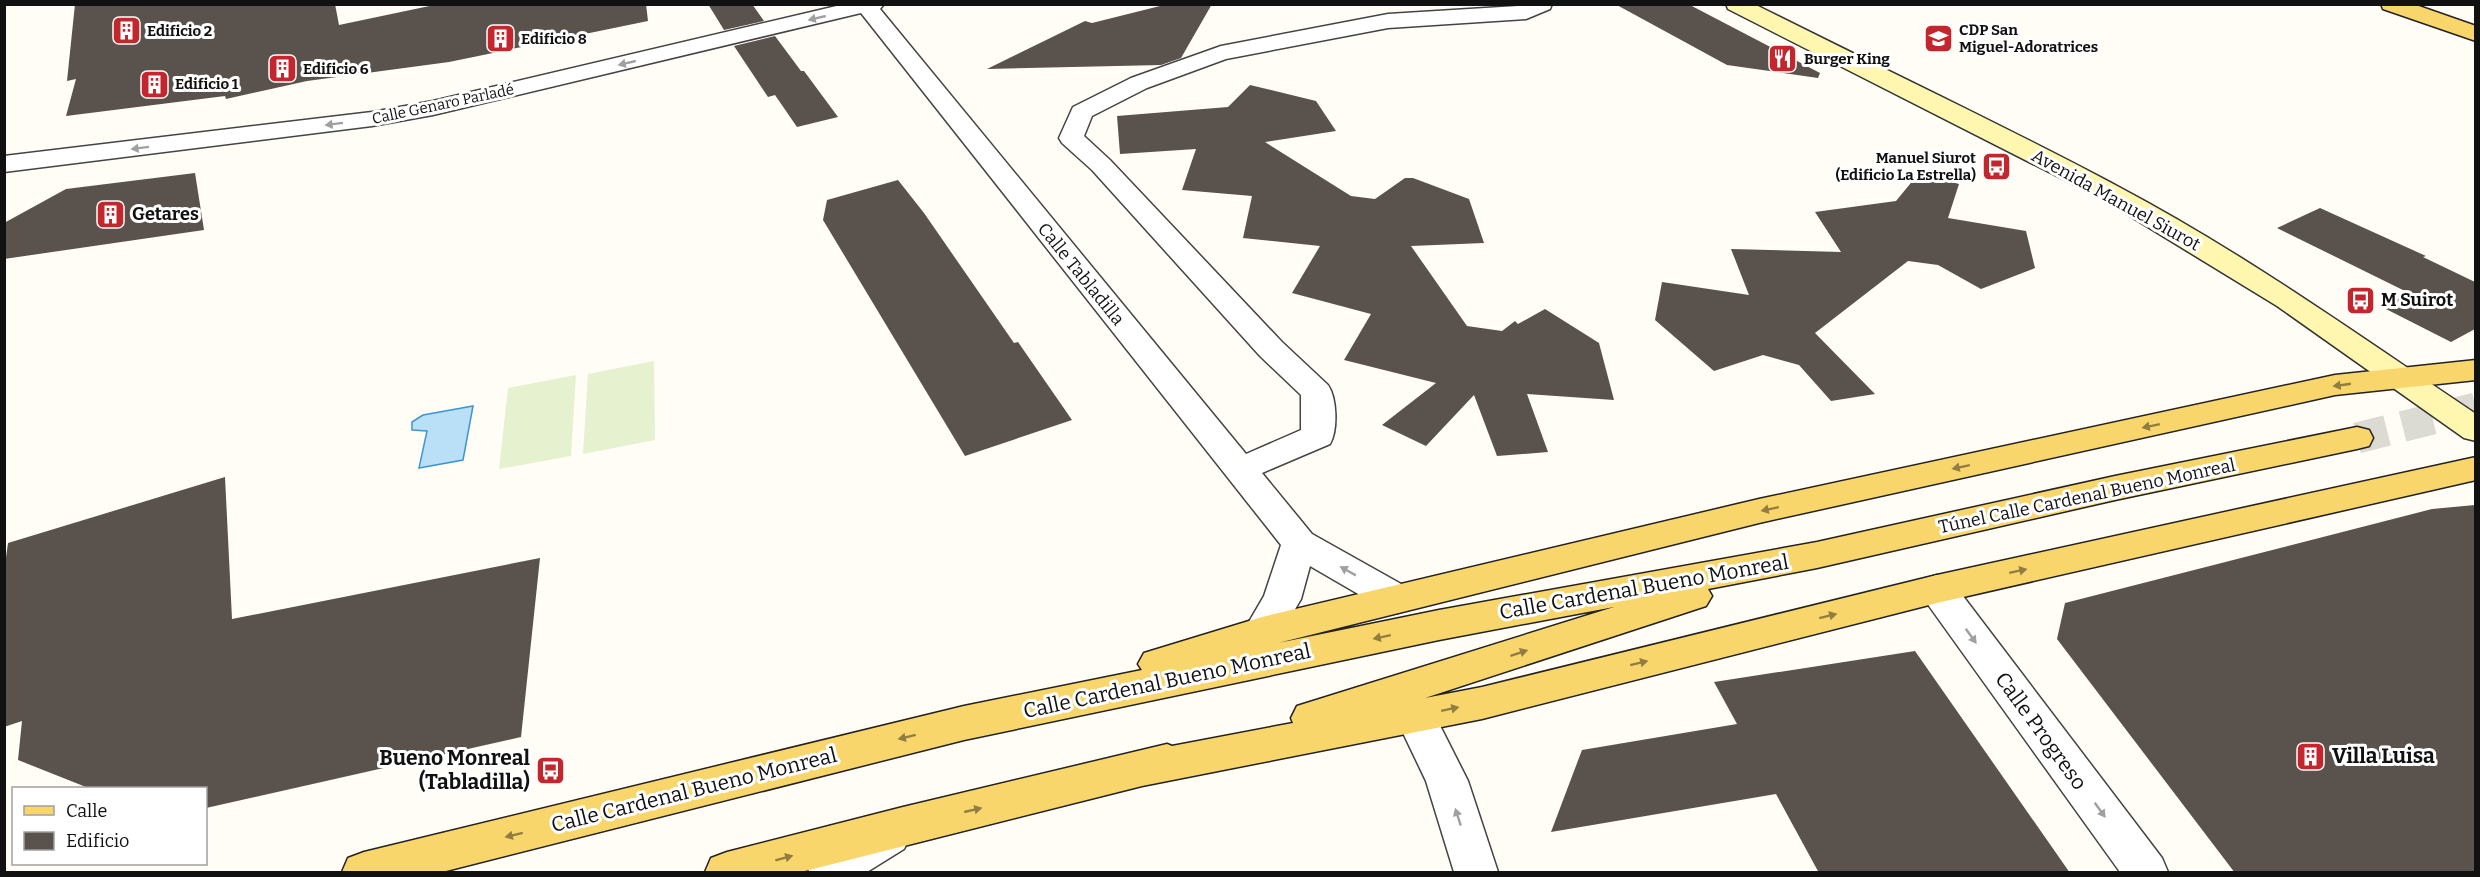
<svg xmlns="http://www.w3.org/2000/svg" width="2480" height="877" font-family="Bitter,serif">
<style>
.pitch{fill:#e6f2cf}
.water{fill:#b9e0f7;stroke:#3f96cf;stroke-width:1.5}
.building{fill:#5a524d}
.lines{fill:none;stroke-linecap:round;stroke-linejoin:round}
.primary-tunnel{stroke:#dbdad3;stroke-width:31;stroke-dasharray:31 16;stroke-linecap:butt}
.minor-casing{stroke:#444;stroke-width:3}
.secondary-casing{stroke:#333;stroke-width:3}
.primary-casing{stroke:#222;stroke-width:3}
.minor{fill:#fff;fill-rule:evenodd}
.secondary{fill:#fff6b0;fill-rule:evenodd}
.primary{fill:#f9d66b;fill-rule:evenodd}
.oneway{fill:#a0a0a0}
.oneway2{fill:#917d42}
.labels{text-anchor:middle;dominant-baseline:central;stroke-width:6;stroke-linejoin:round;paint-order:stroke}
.far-poi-label{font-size:15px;font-weight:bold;fill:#111;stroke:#fff;text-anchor:start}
.far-street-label{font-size:15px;fill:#111;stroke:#fff}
.street-label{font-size:18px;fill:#111;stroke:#fff}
.poi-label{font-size:18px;font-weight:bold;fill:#111;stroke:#fff;text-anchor:start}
.near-street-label{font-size:21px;fill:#111;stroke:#fff}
.near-poi-label{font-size:21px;font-weight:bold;fill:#111;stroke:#fff;text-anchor:start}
</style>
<rect width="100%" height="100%" fill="#fffdf5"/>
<path class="pitch" d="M654 361 655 440 583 454 588 374Z
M576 375 571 456 499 469 508 388Z"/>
<path class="water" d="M473 406 463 460 419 468 427 431 412 430V422L423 415Z"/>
<path class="building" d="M75 4H335L339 25 439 4H646L648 21 449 62 307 81 226 99 225 96 66 116 76 79 67 81Z
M708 4H752L764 21 724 30Z
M1168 4H1212L1181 58 1161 65 987 69 1085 21 1092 23Z
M1615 4H1688L1820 73 1818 78 1727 65Z
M775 36 801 71H804L838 117 797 127 775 95 768 97 734 46Z
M1250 85 1316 101 1336 131 1265 142 1351 196 1375 199 1405 178H1413L1469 199 1484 243 1411 246 1467 326 1502 331 1515 321 1518 324 1545 309 1599 343 1614 400 1527 394 1548 452 1497 456 1474 395 1426 446 1382 425 1436 383 1344 360 1371 314 1292 293 1320 246 1243 238 1252 196 1182 190 1196 149 1120 154 1117 116 1228 107Z
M195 173 204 230 4 259V223L66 189Z
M1919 173 1959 184 1948 218 2026 231 2035 268 1981 289 1938 265 1908 261 1815 333 1875 394 1831 401 1799 365 1763 355 1714 371 1655 320 1662 282 1749 295 1731 249 1841 252 1815 212 1896 201Z
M898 180 924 213 1014 343 1018 342 1072 420 965 456 823 220 827 200Z
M2320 208 2426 256 2423 257 2475 282V329L2451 342 2382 307 2409 293 2277 228Z
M225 477 232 619 540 558 521 737 206 808V789H91L18 760 22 721 4 727V572L8 543Z
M2475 505V873H2235L2057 639 2065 603 2432 509Z
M1915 651 2070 873H1819L1776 794 1551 832 1582 750 1737 724 1714 682Z"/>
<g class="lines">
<path class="primary-tunnel" d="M2357 438 2476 408"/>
<defs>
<path id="minor" d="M845 4H884L880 9 1246 454 1301 430V395L1260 356 1092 170 1062 143 1059 138 1073 107 1131 78 1221 46 1388 14 1552 4 1550 9 1526 19 1388 28 1226 59 1147 88 1092 116 1084 136 1110 160 1282 342 1328 385C1337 398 1338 430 1330 444L1262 473 1312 534 1410 589 1416 599 1410 609 1397 613 1384 609 1310 566 1301 599 1276 642 1262 647 1248 642 1243 632 1264 596 1281 545 861 13 433 115 372 126 4 172V156L372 112 433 101Z
M1937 575 1950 579 2162 858 2168 872H2120L1924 599 1918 589 1924 579Z
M1403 675 1417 680 1468 781 1498 872H1454L1426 781 1383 691 1389 680Z
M889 816 904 821 911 835 904 849 867 872H808L814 858 874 821Z"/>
<path id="secondary" d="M1726 4H1754C1875 65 1999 123 2119 187 2244 253 2359 336 2476 414V441L2464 438 2277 306 2102 199 1728 9Z"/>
<path id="primary" d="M2381 4H2413L2476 26V41L2383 9Z
M2476 360V380L2335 395 1759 523 1278 643 1439 610 1817 542 2115 476 2357 427 2369 430 2373 438 2369 446 2357 449 2115 500 1817 568 1708 589 1712 596 1706 606 1425 698 1482 687 1937 575 2476 457V480L1937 603 1482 719 1142 786 801 872H705L711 858 727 852 903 807 1167 744 1172 746 1293 723 1291 718 1297 706 1614 607 1439 640 964 740 442 872H342L348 858 364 852 964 706 1142 670 1138 664 1144 653 1262 617 1759 499 2335 375Z"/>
</defs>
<use href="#minor" class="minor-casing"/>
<use href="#secondary" class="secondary-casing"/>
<use href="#primary" class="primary-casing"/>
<use href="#minor" class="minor"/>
<use href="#secondary" class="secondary"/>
<use href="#primary" class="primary"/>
</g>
<defs><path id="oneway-solid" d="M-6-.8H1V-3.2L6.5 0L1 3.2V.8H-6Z" transform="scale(1.5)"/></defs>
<g class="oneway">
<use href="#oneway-solid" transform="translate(817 18) rotate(167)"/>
<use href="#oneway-solid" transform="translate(627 63) rotate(167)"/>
<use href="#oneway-solid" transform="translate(334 124) rotate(173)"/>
<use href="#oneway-solid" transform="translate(140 148) rotate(173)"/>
<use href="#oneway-solid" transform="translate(1348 571) rotate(-151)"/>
<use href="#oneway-solid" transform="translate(1971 636) rotate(54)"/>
<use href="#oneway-solid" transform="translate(2100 810) rotate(54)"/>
<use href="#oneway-solid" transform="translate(1458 817) rotate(-108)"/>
</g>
<g class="oneway2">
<use href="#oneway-solid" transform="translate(2342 385) rotate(172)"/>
<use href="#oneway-solid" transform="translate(2151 426) rotate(168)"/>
<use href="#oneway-solid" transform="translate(1961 467) rotate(168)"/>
<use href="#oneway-solid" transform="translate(1770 509) rotate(168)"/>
<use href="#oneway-solid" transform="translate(2018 571) rotate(-12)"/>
<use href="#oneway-solid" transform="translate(1828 616) rotate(-14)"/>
<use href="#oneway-solid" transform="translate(1382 637) rotate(168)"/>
<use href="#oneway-solid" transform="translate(1519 653) rotate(-18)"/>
<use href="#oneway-solid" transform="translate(1639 663) rotate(-14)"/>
<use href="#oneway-solid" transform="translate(1450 709) rotate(-12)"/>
<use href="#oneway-solid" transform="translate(907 737) rotate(166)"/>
<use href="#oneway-solid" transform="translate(973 810) rotate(-13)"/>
<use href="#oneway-solid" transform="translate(514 835) rotate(166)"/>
<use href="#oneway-solid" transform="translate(784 858) rotate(-15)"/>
</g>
<defs>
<symbol id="building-square" viewBox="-11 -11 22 22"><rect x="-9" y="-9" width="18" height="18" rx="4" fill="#c4262e" stroke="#fff"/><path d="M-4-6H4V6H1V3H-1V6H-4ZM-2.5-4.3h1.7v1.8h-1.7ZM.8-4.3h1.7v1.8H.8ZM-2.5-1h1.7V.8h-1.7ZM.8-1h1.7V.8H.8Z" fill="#fff"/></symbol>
<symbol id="school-square" viewBox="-11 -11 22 22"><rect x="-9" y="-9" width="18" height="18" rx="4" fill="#c4262e" stroke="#fff"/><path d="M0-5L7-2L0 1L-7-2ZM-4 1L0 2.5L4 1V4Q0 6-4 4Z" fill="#fff"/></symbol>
<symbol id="restaurant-square" viewBox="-11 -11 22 22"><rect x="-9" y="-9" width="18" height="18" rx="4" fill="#c4262e" stroke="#fff"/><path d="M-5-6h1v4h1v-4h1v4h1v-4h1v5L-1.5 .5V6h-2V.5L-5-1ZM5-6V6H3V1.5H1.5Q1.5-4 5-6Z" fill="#fff"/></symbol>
<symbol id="bus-square" viewBox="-11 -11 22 22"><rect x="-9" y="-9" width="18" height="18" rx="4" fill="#c4262e" stroke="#fff"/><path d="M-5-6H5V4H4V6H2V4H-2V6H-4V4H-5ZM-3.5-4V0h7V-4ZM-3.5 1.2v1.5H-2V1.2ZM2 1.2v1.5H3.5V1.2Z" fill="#fff"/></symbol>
</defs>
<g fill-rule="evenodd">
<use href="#building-square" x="110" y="14" width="33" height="33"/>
<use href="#building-square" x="484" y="22" width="33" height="33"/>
<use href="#school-square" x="1922" y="22" width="33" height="33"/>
<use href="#restaurant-square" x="1766" y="42" width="33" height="33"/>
<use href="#building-square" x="266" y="52" width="33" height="33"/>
<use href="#building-square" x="138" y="68" width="33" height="33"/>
<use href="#bus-square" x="1980" y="150" width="33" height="33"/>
<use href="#building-square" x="94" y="198" width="33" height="33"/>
<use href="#bus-square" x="2344" y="284" width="33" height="33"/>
<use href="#building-square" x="2294" y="740" width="33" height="33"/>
<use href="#bus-square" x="534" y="754" width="33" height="33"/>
</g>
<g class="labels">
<g class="far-poi-label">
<text x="1959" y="30">CDP San<tspan x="1959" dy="17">Miguel-Adoratrices</tspan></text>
<text x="147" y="31">Edificio 2</text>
<text x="521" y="39">Edificio 8</text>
<text x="1804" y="59">Burger King</text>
<text x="303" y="69">Edificio 6</text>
<text x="175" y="84">Edificio 1</text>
<text x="1976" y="158" text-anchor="end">Manuel Siurot<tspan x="1976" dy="17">(Edificio La Estrella)</tspan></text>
</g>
<g class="far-street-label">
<text transform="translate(443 104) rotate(-12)">Calle Genaro Parladé</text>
</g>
<g class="street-label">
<text transform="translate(2116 200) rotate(29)">Avenida Manuel Siurot</text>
<text transform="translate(1081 274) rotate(51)">Calle Tabladilla</text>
<text transform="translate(2087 496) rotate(-12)">Túnel Calle Cardenal Bueno Monreal</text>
</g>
<g class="poi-label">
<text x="132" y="214">Getares</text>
<text x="2381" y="300">M Suirot</text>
</g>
<g class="near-street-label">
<text transform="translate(1644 587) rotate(-10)">Calle Cardenal Bueno Monreal</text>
<text transform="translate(1167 681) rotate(-12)">Calle Cardenal Bueno Monreal</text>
<text transform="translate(2041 731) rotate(54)">Calle Progreso</text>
<text transform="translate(694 790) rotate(-14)">Calle Cardenal Bueno Monreal</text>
</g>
<g class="near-poi-label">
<text x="2332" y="756">Villa Luisa</text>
<text x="530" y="758" text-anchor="end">Bueno Monreal<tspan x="530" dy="24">(Tabladilla)</tspan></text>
</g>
</g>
<rect width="2480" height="877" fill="none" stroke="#111111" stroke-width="12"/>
<rect x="12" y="787" width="195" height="78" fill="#ffffff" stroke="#a0a0a0" stroke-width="1.5"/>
<rect x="24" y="806" width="30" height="9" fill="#f9d66b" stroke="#a0a0a0" stroke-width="1.5"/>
<text x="66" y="817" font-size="18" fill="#111111">Calle</text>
<rect x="24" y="832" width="30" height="18" fill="#5a524d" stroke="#a0a0a0" stroke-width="1.5"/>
<text x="66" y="847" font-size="18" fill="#111111">Edificio</text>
</svg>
